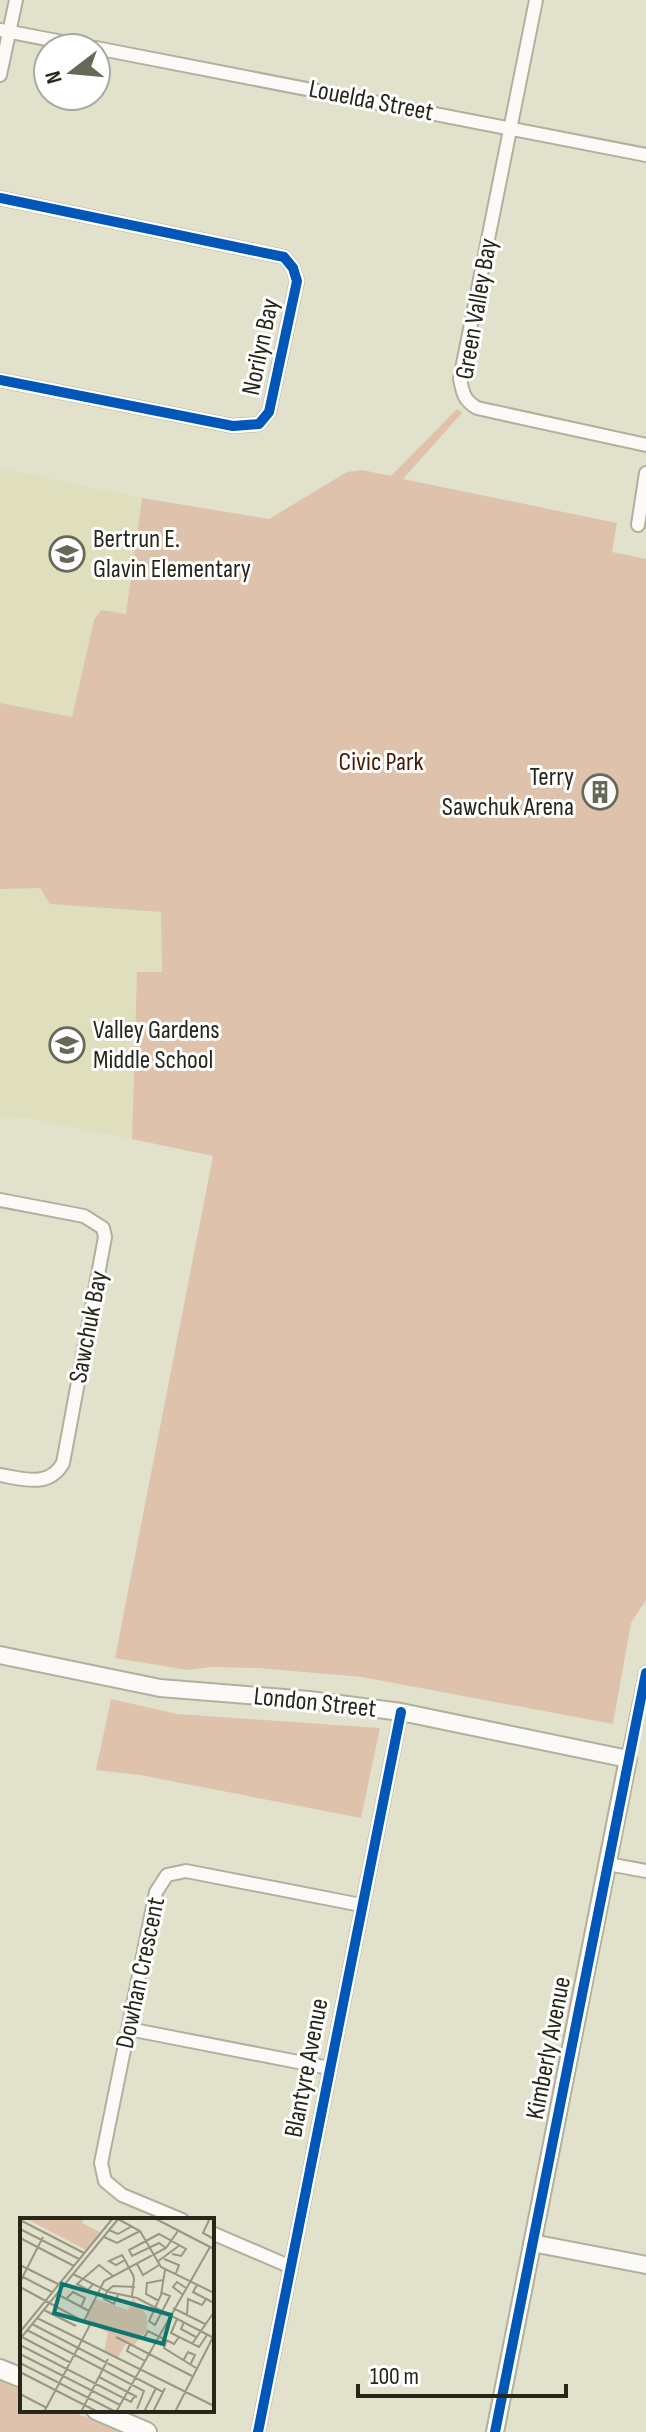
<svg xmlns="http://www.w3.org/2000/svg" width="646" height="2432" font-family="'Sofia Sans Condensed',sans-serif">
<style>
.built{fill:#e0dfbd}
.green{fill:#dfc2ac}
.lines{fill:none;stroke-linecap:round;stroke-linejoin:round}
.minor-casing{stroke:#b0b09f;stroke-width:16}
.tertiary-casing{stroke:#b0b09f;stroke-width:20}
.secondary-casing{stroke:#b0b09f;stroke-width:22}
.minor{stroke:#fbfaf7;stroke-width:12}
.tertiary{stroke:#fbfaf7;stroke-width:16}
.secondary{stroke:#fbfaf7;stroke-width:18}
.cycleway-casing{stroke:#fff;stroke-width:15}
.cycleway{stroke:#0057b8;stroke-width:10}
.labels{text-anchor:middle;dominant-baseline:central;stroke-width:6;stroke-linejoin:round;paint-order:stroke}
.street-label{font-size:26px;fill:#272719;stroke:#fff}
.poi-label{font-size:26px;fill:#272719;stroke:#fff;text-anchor:start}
.park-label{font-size:26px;fill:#4a1a02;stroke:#fff}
.inset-road{fill:none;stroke:#979784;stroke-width:2}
.view{fill:#0f766e;fill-opacity:0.15;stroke:#0f766e;stroke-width:4}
.inset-edge{fill:none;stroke:#272719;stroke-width:4}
</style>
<rect width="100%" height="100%" fill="#e2e1cc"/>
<path class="built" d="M0 468 142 498 126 614 94 620 72 718 0 703Z
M0 887 40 888 50 904 161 912 162 973H137L132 1139 26 1118 0 1117Z"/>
<path class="green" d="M457 409 462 413 403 479 617 523 612 552 646 559V1600L631 1623 613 1724 362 1677 258 1668 211 1667 188 1670 115 1658 213 1156 132 1139 137 972H162L161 912 50 904 40 888 0 889V703L72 717 94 620 101 610 126 614 142 498 269 519 347 472 362 470 391 476Z
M111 1699 177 1714 380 1728 361 1818 140 1775 96 1770Z
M0 2381 22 2390V2410H69L120 2432H0Z"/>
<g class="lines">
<defs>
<path id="minor" d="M536 0 460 379C463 394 464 400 477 408L646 445
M0 30 94 48
M96 48 646 155
M0 75 16 0
M0 198 284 257 293 268 297 281 269 412 259 424 233 426 0 380
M638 525 646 473
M0 1200 84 1216 103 1228 105 1237 63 1463C49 1488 24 1479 0 1475
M628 1759 646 1673
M608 1864 646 1871
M129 2029 329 2068
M182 2220 122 2195 105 2181 101 2163 156 1892 167 1875 186 1871 361 1905
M212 2233 291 2267
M258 2432 401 1712"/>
<path id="tertiary" d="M0 1655 160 1688 309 1700 401 1712 628 1759 495 2432
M532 2243 646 2265"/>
<path id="secondary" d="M0 2369 22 2378
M96 2410 147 2432"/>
</defs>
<use href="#minor" class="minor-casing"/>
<use href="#tertiary" class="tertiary-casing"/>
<use href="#secondary" class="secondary-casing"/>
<use href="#minor" class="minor"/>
<use href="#tertiary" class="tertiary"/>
<use href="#secondary" class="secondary"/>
<defs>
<path id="cycleway" d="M0 198 284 257 293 268 297 281 269 412 259 424 233 426 0 380
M258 2432 401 1712
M495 2432 646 1673"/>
</defs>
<use href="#cycleway" class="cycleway-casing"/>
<use href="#cycleway" class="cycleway"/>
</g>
<defs>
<symbol id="school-ring" viewBox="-11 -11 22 22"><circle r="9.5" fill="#fff" stroke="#686858" stroke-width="1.5"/><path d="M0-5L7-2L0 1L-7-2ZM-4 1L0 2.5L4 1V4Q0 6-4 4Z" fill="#686858"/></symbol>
<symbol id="building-ring" viewBox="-11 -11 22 22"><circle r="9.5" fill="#fff" stroke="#686858" stroke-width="1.5"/><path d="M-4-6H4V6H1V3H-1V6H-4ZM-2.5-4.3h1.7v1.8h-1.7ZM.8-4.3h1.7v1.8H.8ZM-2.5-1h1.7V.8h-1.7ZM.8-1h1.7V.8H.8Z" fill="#686858"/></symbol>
</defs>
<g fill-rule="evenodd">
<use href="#school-ring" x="47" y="534" width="40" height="40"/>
<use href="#building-ring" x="580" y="772" width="40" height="40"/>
<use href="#school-ring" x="47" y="1025" width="40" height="40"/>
</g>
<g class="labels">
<g class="street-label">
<text transform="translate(371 101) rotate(11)">Louelda Street</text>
<text transform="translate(477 309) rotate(-80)">Green Valley Bay</text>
<text transform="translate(261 347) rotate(-78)">Norilyn Bay</text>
<text transform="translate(89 1327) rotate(-79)">Sawchuk Bay</text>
<text transform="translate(315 1703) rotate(6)">London Street</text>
<text transform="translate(141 1973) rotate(-78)">Dowhan Crescent</text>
<text transform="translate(549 2048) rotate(-79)">Kimberly Avenue</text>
<text transform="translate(307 2068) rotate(-79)">Blantyre Avenue</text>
</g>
<g class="poi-label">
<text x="93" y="539">Bertrun E.<tspan x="93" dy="30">Glavin Elementary</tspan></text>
<text x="574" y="777" text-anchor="end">Terry<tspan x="574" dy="30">Sawchuk Arena</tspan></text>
<text x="93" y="1030">Valley Gardens<tspan x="93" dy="30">Middle School</tspan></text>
</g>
<g class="park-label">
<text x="381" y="762">Civic Park</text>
</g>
</g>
<g transform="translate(20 2218)">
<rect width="194" height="194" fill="#e2e1cc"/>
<path d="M5 0H64L62 5 80 14 66 32ZM113 80 127 97V112L114 127 106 125 97 141 84 134 88 115 66 102 75 81 108 92Z" fill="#dfc2ac"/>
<path class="inset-road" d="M134 0 194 31M190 0 183 15 194 21M98 1 120 13 141 49 194 75M0 2 64 35M0 11 59 41M89 12 98 16 112 8M84 19 97 25 120 13M0 20 54 48M146 30 139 25 112 38 109 32 139 16 166 31 161 38 152 36M144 41 159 47 156 55M105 42 96 47 89 43 102 37 105 42 109 50 113 57 114 61 112 78M137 44 160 27M117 46 123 57 139 47M0 47 38 66M53 56 89 74 117 80 194 120M1 58 32 74M0 64 23 19M73 66 68 72 57 66 79 47 93 58M177 67 173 74 194 85M0 69 70 107 24 194M87 73 93 68 115 69M87 73 84 81 94 86 98 77M142 75 150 78 135 107 129 103 141 77 145 52M37 76 69 93M162 76 153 69 157 64 166 70M46 81 53 74 65 80 61 89M139 83 126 76 127 65 143 62M153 90 185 106M24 92 56 108M167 97 168 81 182 87 186 81M17 100 194 188M157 101 151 115 179 129 187 117M64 103 84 63 146 30 158 13M164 104 161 111 176 119M12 106 143 174M7 112 124 173 117 191M0 114 93 0M2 119 51 145M96 119 172 158M0 121 99 0M123 121 128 113 154 126 159 119M147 122 144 130 176 150M110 126 107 133 125 143M172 126 194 94M0 127 111 184 115 177M0 136 100 187M163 143 168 134 175 137 170 147M0 145 96 194M0 154 78 194M79 159 117 179M0 176 27 190M61 194 88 141M96 194 190 29M124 194 136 170M133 194 145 170M155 194 193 119"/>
<path class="view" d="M42 66 151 97 143 126 34 95Z"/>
<rect width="194" height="194" class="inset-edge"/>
</g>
<g transform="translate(72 72) rotate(254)"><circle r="38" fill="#ffffff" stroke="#a9a9a3" stroke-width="2"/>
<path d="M0-6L14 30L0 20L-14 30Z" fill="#686858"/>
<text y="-12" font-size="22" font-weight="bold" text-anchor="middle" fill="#272719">N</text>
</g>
<path d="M358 2384v12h208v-12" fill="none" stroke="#272719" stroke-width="4"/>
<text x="370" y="2384" font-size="24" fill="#272719" stroke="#ffffff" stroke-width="6" paint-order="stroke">100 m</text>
</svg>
